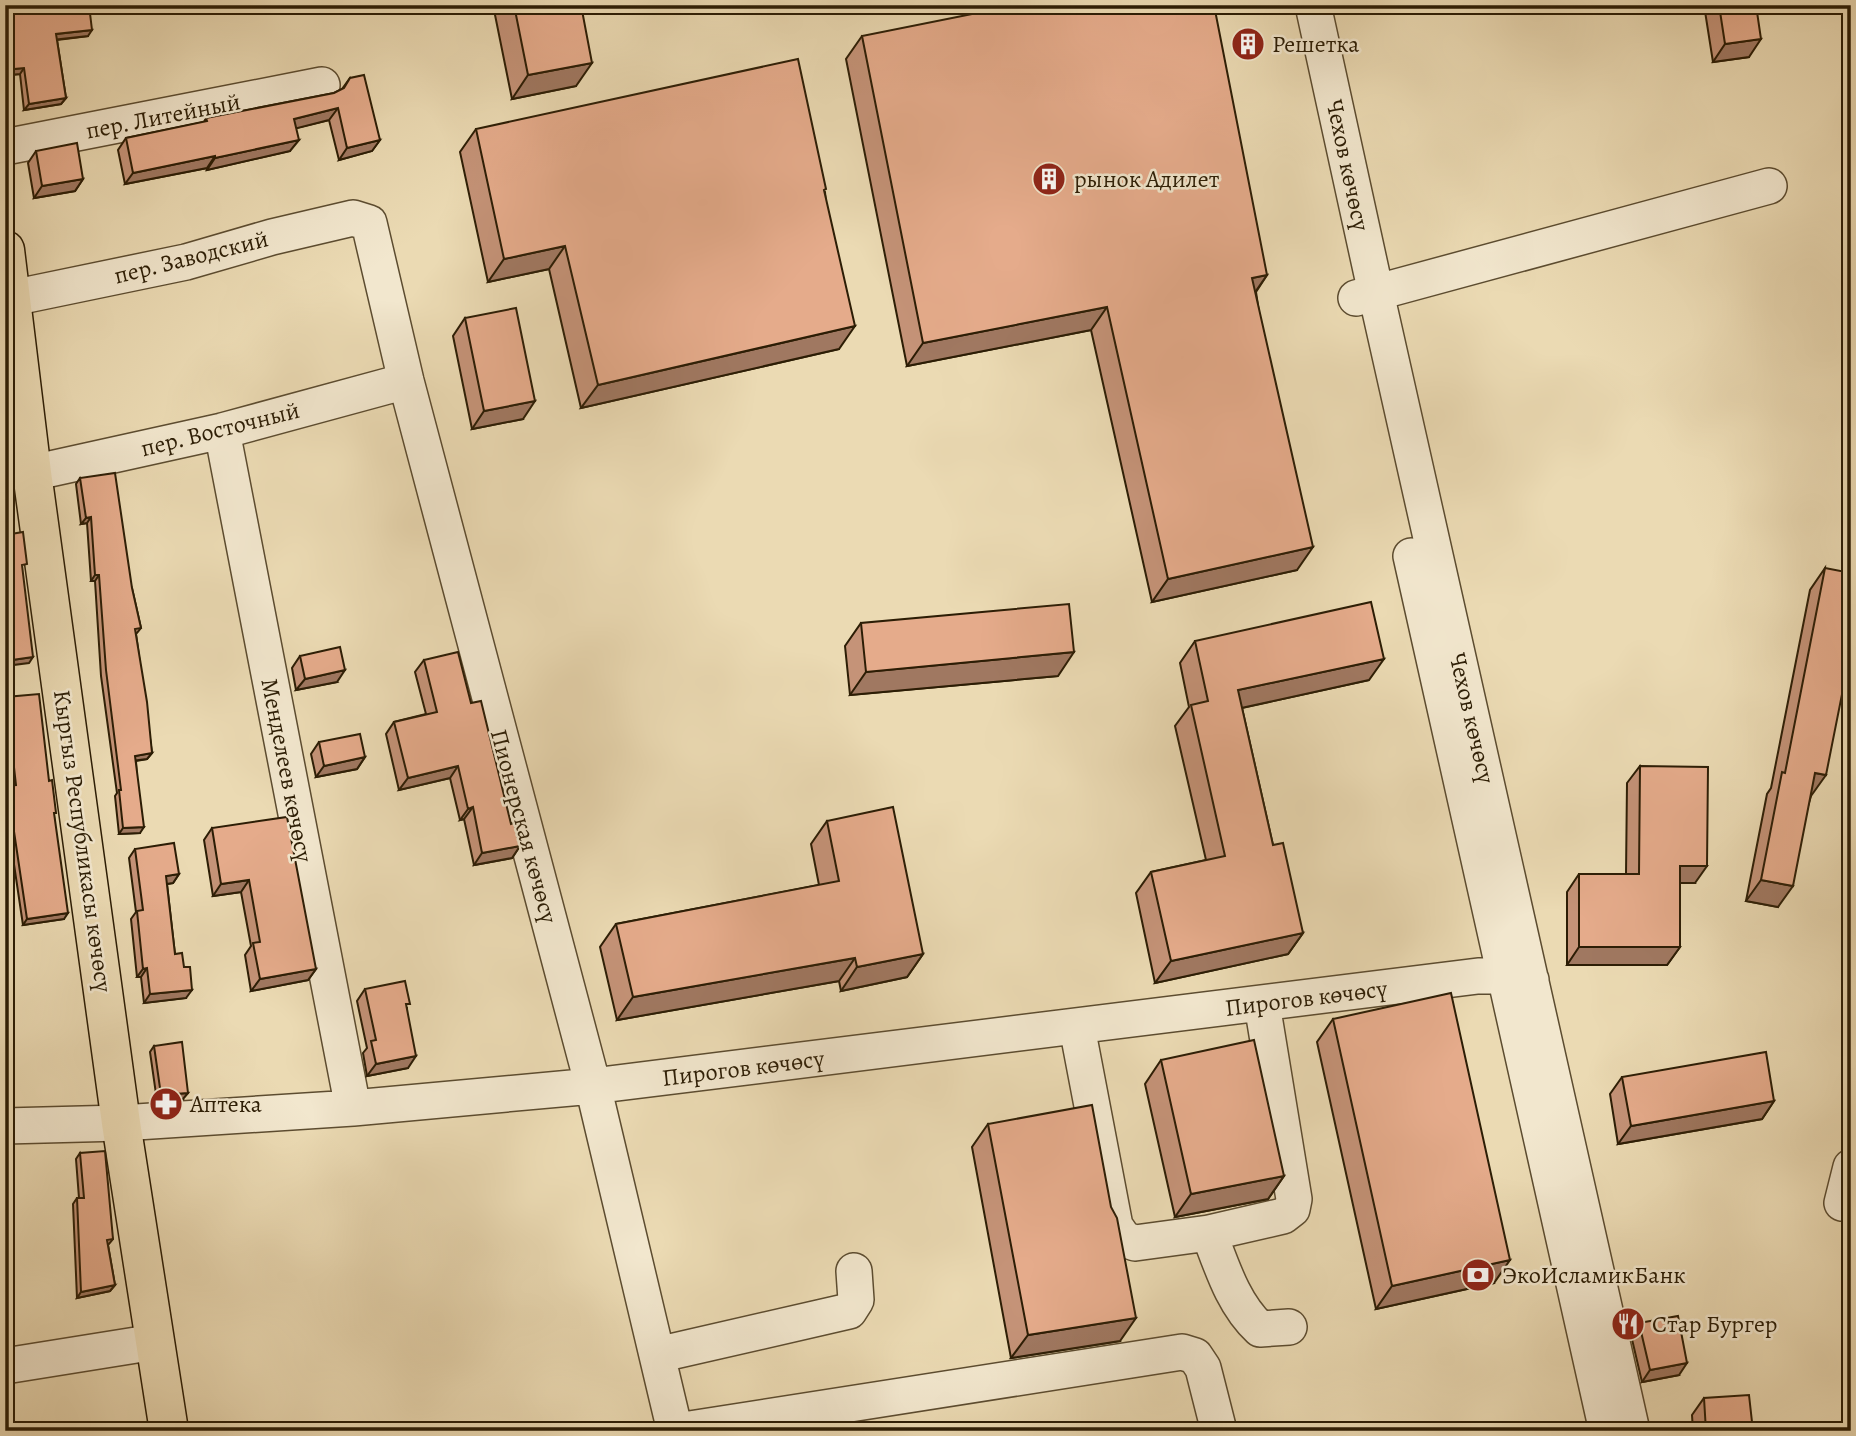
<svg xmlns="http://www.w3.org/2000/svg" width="1856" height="1436" font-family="Alegreya,serif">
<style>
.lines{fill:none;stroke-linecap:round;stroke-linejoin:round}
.minor-casing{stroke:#5c4c30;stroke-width:38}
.major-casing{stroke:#2c1d05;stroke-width:41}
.minor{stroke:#f2e7ce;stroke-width:35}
.major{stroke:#ebdab3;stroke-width:38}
.wall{fill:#c59378;stroke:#2c1d05;stroke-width:2}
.shaded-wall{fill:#a07861;stroke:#2c1d05;stroke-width:2}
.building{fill:#e5ab8b;stroke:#2c1d05;stroke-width:2}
.labels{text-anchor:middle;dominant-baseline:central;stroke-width:5;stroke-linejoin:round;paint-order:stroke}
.poi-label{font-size:24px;fill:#2c1d05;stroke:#f2e7ce;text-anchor:start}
.street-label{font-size:24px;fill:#2c1d05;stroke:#f2e7ce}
</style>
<rect width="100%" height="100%" fill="#ebdab3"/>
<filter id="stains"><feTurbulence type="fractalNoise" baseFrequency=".00286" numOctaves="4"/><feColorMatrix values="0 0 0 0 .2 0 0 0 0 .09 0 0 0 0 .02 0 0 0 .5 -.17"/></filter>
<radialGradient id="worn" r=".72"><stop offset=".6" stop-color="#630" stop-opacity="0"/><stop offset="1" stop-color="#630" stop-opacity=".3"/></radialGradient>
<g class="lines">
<defs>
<path id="minor" d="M1313 5 1376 293 1632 1431
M5 147 322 85
M12 298 186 262 272 237 353 218 369 223 406 381 593 1086 675 1431
M1356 298 1769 186
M222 431 353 1108
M32 473 222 431 406 381
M1411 556 1607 1431
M1077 1027 1115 1226 1124 1239 1135 1243 1209 1233 1283 1216 1292 1209 1294 1199 1262 1004
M5 1126 121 1123 353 1108 593 1086 1478 976H1512L1531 980
M1851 1167 1842 1203H1851
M1209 1233C1222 1267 1233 1304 1260 1329L1289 1327
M657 1355 849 1311 856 1300 854 1271
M5 1366 155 1342
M677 1431 1182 1352 1195 1356 1203 1368 1219 1431"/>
<path id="major" d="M5 250 32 473 121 1123 169 1431"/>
</defs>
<use href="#minor" class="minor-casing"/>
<use href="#major" class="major-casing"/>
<use href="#minor" class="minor"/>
<use href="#major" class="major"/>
</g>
<path class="wall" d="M5 5H89L88 36 57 40 66 98 61 104 24 110 20 74 10 75 5 33Z
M493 5H581L576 86 512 99Z
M1704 5H1756L1749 57 1713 62Z
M862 36 1267 275 1256 292 1297 570 1152 602 1091 330 907 366 846 59Z
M350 78 380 140 372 151 339 160 329 120 296 128 290 151 207 170V168L125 184 118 150 126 138 204 122 206 118 334 93 342 89Z
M476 129 825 192 839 349 581 408 549 269 488 282 460 152Z
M36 151 83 179 75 191 34 198 28 163Z
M465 318 523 419 472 429 453 336Z
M80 478 132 588 141 628 136 634 152 753 147 759 136 761 140 833 119 834 115 796 117 793 101 676 95 581H91L87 523 81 524 76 484Z
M1825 568 1811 796 1778 907 1746 901 1767 794 1771 788 1810 590Z
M861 623 1058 676 850 695 845 646Z
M1195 641 1369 680 1242 708 1273 845 1303 933 1288 954 1155 983 1136 893 1151 872 1206 860 1175 726 1189 707 1180 663Z
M300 656 337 682 296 690 292 668Z
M424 660 471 703 511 824 520 846 512 858 474 865 464 819 460 820 450 778 399 790 386 734 394 722 426 714 415 672Z
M6 697 54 816 64 919 23 925 8 824H5V786L11 785 5 733Z
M319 742 365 757 357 769 316 777 311 754Z
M1640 766 1695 883H1680V947L1667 965H1567V892L1579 874H1626L1627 783Z
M827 821 923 954 907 977 841 991 839 981 617 1020 600 947 616 924 819 885 811 844Z
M212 828 316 969 308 980 251 991 245 955 251 946 241 892 213 896 204 840Z
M135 849 179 874 173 883 167 884 175 954 186 998 144 1003 141 977H137L131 919 136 912 129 858Z
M365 989 407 1008 408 1068 367 1076 363 1053 367 1048 357 1001Z
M1333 1019 1494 1283 1376 1309 1317 1042Z
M154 1046 183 1099 157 1101 150 1052Z
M1161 1060 1284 1176 1268 1199 1175 1217 1145 1084Z
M1622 1077 1774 1101 1762 1119 1618 1144 1610 1094Z
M988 1124 1120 1341 1011 1358 972 1147Z
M80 1153 113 1239 108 1245 115 1285 110 1291 77 1298 73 1204 77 1198H79L76 1159Z
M1639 1323 1679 1375 1642 1382 1631 1335Z
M1704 1398 1753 1431H1693L1692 1415Z"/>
<path class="shaded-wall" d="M92 30 88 36 52 40 56 34Z
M1761 39 1749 57 1713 62 1725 44Z
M592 63 576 86 512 99 528 75Z
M24 68 20 74 10 75 14 69Z
M66 98 61 104 24 110 29 104Z
M338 108 329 120 286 131 294 119Z
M299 140 290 151 207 170 215 158Z
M380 140 372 151 339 160 347 148Z
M215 156 207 168 125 184 133 173Z
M83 179 75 191 34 198 42 186Z
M565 246 549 269 488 282 504 259Z
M1267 275 1251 298 1252 278Z
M1107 307 1091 330 907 366 923 343Z
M855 326 839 349 581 408 598 385Z
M535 401 523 419 472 429 484 411Z
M11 477 7 483H5V478Z
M91 517 87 523 81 524 86 518Z
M1313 547 1297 570 1152 602 1168 579Z
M95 575H99L95 581H91Z
M1074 652 1058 676 850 695 866 672Z
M33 657 29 663 5 666V661Z
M1384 659 1369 680 1223 712 1238 690Z
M345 670 337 682 296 690 305 679Z
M152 753 147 759 131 761 135 756Z
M365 757 357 769 316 777 324 766Z
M458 766 450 778 399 790 408 778Z
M1815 773 1826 775 1811 796 1800 794Z
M473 807 464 819 460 820 468 809Z
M9 818H12L8 824H5Z
M144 827 140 833 119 834 123 828Z
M520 846 512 858 474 865 482 853Z
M1680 866H1707L1695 883H1667Z
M179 874 173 883 160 885 166 876Z
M249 880 241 892 213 896 221 884Z
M1761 880 1793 886 1778 907 1746 901Z
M68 913 64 919 23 925 27 919Z
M1303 933 1288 954 1155 983 1171 961Z
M1579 947H1680L1667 965H1567Z
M923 954 907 977 841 991 857 967Z
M855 958 839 981 617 1020 633 997Z
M147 968 141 977H137L143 969Z
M316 969 308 980 251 991 260 979Z
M192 990 186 998 144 1003 150 994Z
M416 1056 408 1068 367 1076 376 1064Z
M188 1093 183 1099 157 1101 161 1095Z
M1774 1101 1762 1119 1618 1144 1631 1126Z
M1284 1176 1268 1199 1175 1217 1191 1194Z
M1510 1260 1494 1283 1376 1309 1392 1286Z
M115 1285 110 1291 77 1298 81 1292Z
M1136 1318 1120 1341 1011 1358 1028 1335Z
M1687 1363 1679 1375 1642 1382 1650 1370Z"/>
<path class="building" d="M7 5H89L92 30 56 34 66 98 29 104 24 68 14 69Z
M514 5H581L592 63 528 75Z
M1017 5H1214L1267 275 1252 278 1313 547 1168 579 1107 307 923 343 862 36Z
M1719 5H1756L1761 39 1725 44Z
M798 59 826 189 824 190 855 326 598 385 565 246 504 259 476 129Z
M364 75 380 140 347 148 338 108 294 119 299 140 215 158V156L133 173 126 138 207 121 206 118 334 93 344 88 350 78Z
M77 143 83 179 42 186 36 151Z
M516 308 535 401 484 411 465 318Z
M7 440 11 477 5 478V441Z
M115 473 132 588 141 628 135 629 147 702 152 753 135 756 144 827 123 828 119 790H121L106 670 99 575H95L91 517 86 518 80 478Z
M23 532 27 564 22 565 33 657 5 661V535Z
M1825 568 1851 573V649L1826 775 1815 773 1793 886 1761 880 1782 772 1785 773Z
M1371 602 1384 659 1238 690 1273 845 1283 843 1303 933 1171 961 1151 872 1225 856 1191 705 1208 701 1195 641Z
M1069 604 1074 652 866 672 861 623Z
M340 647 345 670 305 679 300 656Z
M458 652 471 703 481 701 511 824 514 823 520 846 482 853 473 807 468 809 458 766 408 778 394 722 437 712 424 660Z
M39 694 49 781 52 780 56 813H54L68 913 27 919 12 818H9L5 789V786L16 785 6 697Z
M360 734 365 757 324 766 319 742Z
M1640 766 1708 767 1707 866H1680V947H1579V874H1639Z
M893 807 923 954 857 967 855 958 633 997 616 924 839 881 827 821Z
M287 817 316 969 260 979 253 943 260 942 249 880 221 884 212 828Z
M174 843 179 874 166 876 175 954 182 953 184 967H190L192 990 150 994 147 968 143 969 137 911 143 910 135 849Z
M405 981 410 1004H406L416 1056 376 1064 371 1041 376 1040 365 989Z
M1451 993 1510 1260 1392 1286 1333 1019Z
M1254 1040 1284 1176 1191 1194 1161 1060Z
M182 1042 188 1093 161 1095 154 1046Z
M1766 1052 1774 1101 1631 1126 1622 1077Z
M1092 1105 1111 1207 1117 1218 1136 1318 1028 1335 988 1124Z
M105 1151 113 1239 107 1240 115 1285 81 1292 77 1198H84L80 1153Z
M1678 1316 1687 1363 1650 1370 1639 1323Z
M1749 1395 1753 1431H1706L1704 1398Z"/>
<defs>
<symbol id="building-disc" viewBox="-11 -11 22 22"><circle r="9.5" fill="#8f2418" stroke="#f2e7ce"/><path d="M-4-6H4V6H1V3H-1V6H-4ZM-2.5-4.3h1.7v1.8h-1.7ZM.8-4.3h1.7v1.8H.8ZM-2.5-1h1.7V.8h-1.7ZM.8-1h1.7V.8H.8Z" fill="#fff"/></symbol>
<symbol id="pharmacy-disc" viewBox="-11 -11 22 22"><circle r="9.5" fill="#8f2418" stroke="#f2e7ce"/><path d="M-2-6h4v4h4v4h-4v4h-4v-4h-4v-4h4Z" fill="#fff"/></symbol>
<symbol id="bank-disc" viewBox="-11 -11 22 22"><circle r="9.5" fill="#8f2418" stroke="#f2e7ce"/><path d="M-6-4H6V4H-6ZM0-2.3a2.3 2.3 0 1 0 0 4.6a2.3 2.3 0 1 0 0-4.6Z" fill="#fff"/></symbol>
<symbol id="restaurant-disc" viewBox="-11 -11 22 22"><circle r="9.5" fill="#8f2418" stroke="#f2e7ce"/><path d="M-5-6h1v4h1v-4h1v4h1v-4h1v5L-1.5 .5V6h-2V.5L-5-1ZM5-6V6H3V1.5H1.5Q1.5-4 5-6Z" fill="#fff"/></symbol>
</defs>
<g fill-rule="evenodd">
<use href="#building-disc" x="1229" y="25" width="38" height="38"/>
<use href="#building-disc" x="1030" y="160" width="38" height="38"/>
<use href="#pharmacy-disc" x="147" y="1085" width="38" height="38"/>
<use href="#bank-disc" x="1459" y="1256" width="38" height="38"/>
<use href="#restaurant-disc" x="1609" y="1305" width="38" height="38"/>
</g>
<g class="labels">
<g class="poi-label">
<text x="1272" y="44">Решетка</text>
<text x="1074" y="179">рынок Адилет</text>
<text x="190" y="1104">Аптека</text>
<text x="1502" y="1275">ЭкоИсламикБанк</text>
<text x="1652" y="1324">Стар Бургер</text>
</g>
<g class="street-label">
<text transform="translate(163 116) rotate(-11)">пер. Литейный</text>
<text transform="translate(1348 165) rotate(78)">Чехов көчөсү</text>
<text transform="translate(191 257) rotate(-14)">пер. Заводский</text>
<text transform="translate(220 429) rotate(-14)">пер. Восточный</text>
<text transform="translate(1472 718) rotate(77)">Чехов көчөсү</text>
<text transform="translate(287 770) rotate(79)">Менделеев көчөсү</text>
<text transform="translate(524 826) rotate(75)">Пионерская көчөсү</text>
<text transform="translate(83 841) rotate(82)">Кыргыз Республикасы көчөсү</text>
<text transform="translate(1306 998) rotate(-7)">Пирогов көчөсү</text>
<text transform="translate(743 1068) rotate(-7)">Пирогов көчөсү</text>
</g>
</g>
<rect width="1856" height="1436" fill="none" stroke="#ebdab3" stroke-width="28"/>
<rect x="7" y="7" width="1842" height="1422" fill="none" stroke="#2c1d05" stroke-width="3.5"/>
<rect x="14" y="14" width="1828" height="1408" fill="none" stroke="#2c1d05" stroke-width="2"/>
<rect width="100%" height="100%" filter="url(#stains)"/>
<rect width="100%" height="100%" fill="url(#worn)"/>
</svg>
